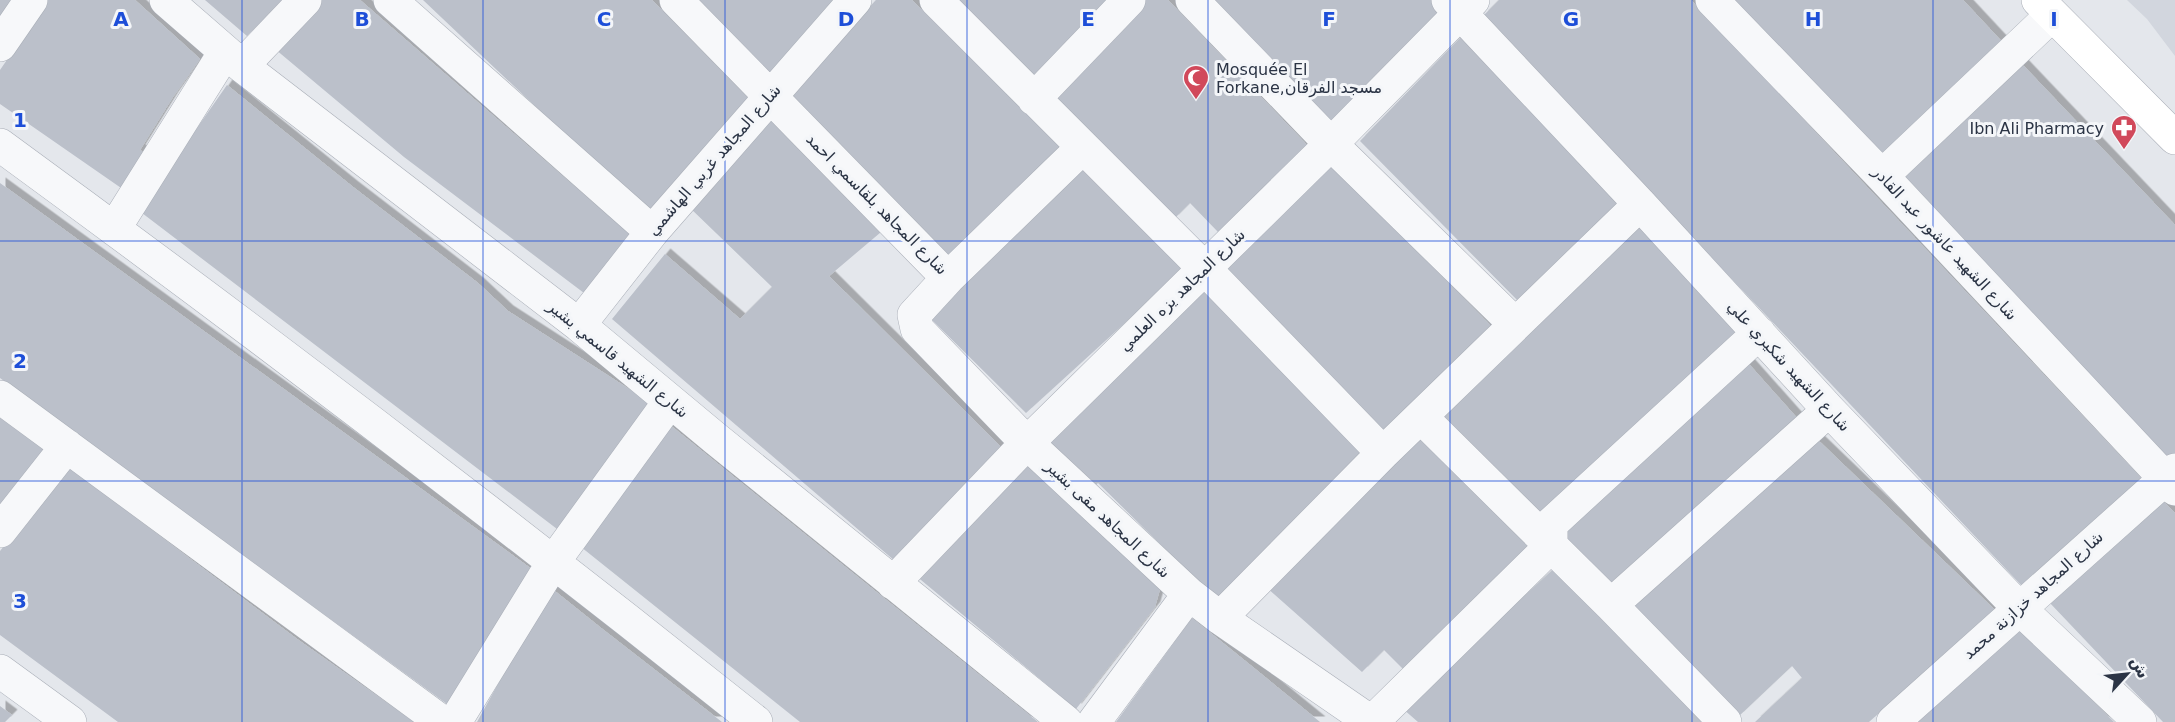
<svg xmlns="http://www.w3.org/2000/svg" width="2175" height="722" font-family="'DejaVu Sans','Noto Naskh Arabic',sans-serif">
<style>
.built{fill:#d2d6de}
.building{fill:#bbc0ca;filter:url(#shadow)}
.lines{fill:none;stroke-linecap:round;stroke-linejoin:round}
.street-casing{stroke:#a9aeb7;stroke-width:34}
.secondary-casing{stroke:#a9aeb7;stroke-width:34}
.street{stroke:#f7f8fa;stroke-width:33}
.secondary{stroke:#fff;stroke-width:33}
.grid{fill:none;stroke:#1d4ed8;stroke-width:1.5;stroke-opacity:0.55}
.labels{text-anchor:middle;dominant-baseline:central;stroke-width:6;stroke-linejoin:round;paint-order:stroke}
.poi-label{font-size:16px;fill:#2b3445;stroke:#f4f6f9;text-anchor:start}
.street-label{font-size:16px;fill:#2b3445;stroke:#f4f6f9}
.grid-label{font-size:20px;text-anchor:middle;font-weight:bold;fill:#1d4ed8;stroke:#f4f6f9;stroke-width:6;stroke-linejoin:round;paint-order:stroke}
</style>
<defs>
<filter id="shadow"><feDropShadow dx="5.5" dy="-5.5" stdDeviation="0" flood-color="#0004"/></filter>
</defs>
<rect width="100%" height="100%" fill="#e4e7ec"/>
<path class="built" d="M2127 0H2175V56L2147 19Z"/>
<path class="building" d="M0 0H20L0 29Z
M48 0H135L200 59 173 97 140 150 146 154 124 190 0 104V70Z
M205 0H282L247 36Z
M321 0H360L633 237 584 293 404 157 275 49Z
M423 0H652L750 100 649 214Z
M695 0H837L770 76Z
M876 0H912L1066 153 951 261 789 95Z
M953 0H1111L1035 86Z
M1141 0H1168L1307 145 1218 232 1190 203 1173 220 1049 96Z
M1207 0H1432L1441 10 1327 127Z
M1499 0H1691L2142 479 2022 586 1483 16Z
M1734 0H1963L2005 45 1883 158Z
M1464 34 1625 204 1521 304 1360 141Z
M2022 64 2175 225V453L2167 459 1901 176Z
M227 85 353 187 478 283 508 311 646 400 649 411 561 532 142 213 167 171Z
M765 114 881 232 829 276 1003 449 895 561 612 319 665 254 740 319 772 287 688 206Z
M1332 164 1495 330 1387 435 1223 269Z
M1078 166 1183 270 1026 413 927 315Z
M0 183 533 570 447 704 0 378Z
M1637 224 1741 335 1539 517 1439 417Z
M1201 288 1366 455 1217 600 1098 483 1095 486 1049 442Z
M1748 363 1797 418 1607 586 1557 536Z
M0 416 46 450 0 510Z
M670 425 849 570 1038 722H800L581 547Z
M1422 434 1536 547 1403 669 1384 650 1362 672 1266 587Z
M1818 440 1995 610 1869 722H1755L1802 678 1792 666 1738 717 1629 608Z
M1027 465 1162 582 1155 607 1076 709 915 575Z
M68 467 297 639 414 722H118L0 635V551Z
M2162 500 2175 513V722H2163L2049 602Z
M1556 567 1710 722H1418L1402 708Z
M551 588 601 628 722 722H477Z
M1192 618 1249 664 1320 722H1116Z
M2020 628 2114 722H1917Z
M0 706 12 715 5 722H0Z"/>
<g class="lines">
<defs>
<path id="street" d="M166 0 242 66 579 325 716 439 1066 722
M390 0 652 232
M676 0 948 278 1082 148
M936 0 1204 268 1383 453
M1192 0 1331 144 1515 324
M1448 0 1640 204 1829 410 2019 608 2140 722
M1712 0 1882 176 2175 489
M0 45 31 0
M242 66 305 0
M1034 99 1129 0
M0 145C256 332 508 524 756 722
M1882 176 2052 15
M114 229 225 52
M948 278 914 315 917 329 1027 443 1189 594 1220 618 1371 722
M579 325 652 232 855 0
M0 397 442 722
M1421 417 1611 605 1725 722
M0 531 67 446
M893 583 1027 443 1331 144 1473 0
M1611 605 1829 410
M1220 618 1383 453 1640 204
M0 671 70 722
M455 722 554 561 670 401
M1094 722 1189 594
M1372 722 1551 546V524L1759 333
M1893 722 2175 470"/>
<path id="secondary" d="M2038 0 2175 138"/>
</defs>
<use href="#street" class="street-casing"/>
<use href="#secondary" class="secondary-casing"/>
<use href="#street" class="street"/>
<use href="#secondary" class="secondary"/>
</g>
<path class="grid" d="M242 0V722M483 0V722M725 0V722M967 0V722M1208 0V722M1450 0V722M1692 0V722M1933 0V722M0 241H2175M0 481H2175"/>
<defs>
<symbol id="mosque-pin" viewBox="-11 -11 22 30"><path d="M0 17L-7.5 6A9.5 9.5 0 1 1 7.5 6Z" fill="#d1495b" stroke="#f4f6f9"/><path d="M3.5-4.9A6 6 0 1 0 3.5 4.9A5 5 0 1 1 3.5-4.9Z" fill="#fff"/></symbol>
<symbol id="pharmacy-pin" viewBox="-11 -11 22 30"><path d="M0 17L-7.5 6A9.5 9.5 0 1 1 7.5 6Z" fill="#d1495b" stroke="#f4f6f9"/><path d="M-2-6h4v4h4v4h-4v4h-4v-4h-4v-4h4Z" fill="#fff"/></symbol>
</defs>
<g fill-rule="evenodd">
<use href="#mosque-pin" x="1181" y="63" width="30" height="40"/>
<use href="#pharmacy-pin" x="2109" y="113" width="30" height="40"/>
</g>
<g class="labels">
<g class="poi-label">
<text x="1216" y="69">Mosquée El<tspan x="1216" dy="18">Forkane,مسجد الفرقان</tspan></text>
<text x="2104" y="128" text-anchor="end">Ibn Ali Pharmacy</text>
</g>
<g class="street-label">
<text transform="translate(714 160) rotate(-49)">شارع المجاهد غربي الهاشمي</text>
<text transform="translate(877 204) rotate(45)">شارع المجاهد بلقاسمي احمد</text>
<text transform="translate(1945 243) rotate(47)">شارع الشهيد عاشور عبد القادر</text>
<text transform="translate(1182 290) rotate(-44)">شارع المجاهد يزه العلمي</text>
<text transform="translate(618 359) rotate(39)">شارع الشهيد قاسمي بشير</text>
<text transform="translate(1789 366) rotate(47)">شارع الشهيد شكيري علي</text>
<text transform="translate(1108 519) rotate(43)">شارع المجاهد مقى بشير</text>
<text transform="translate(2033 595) rotate(-42)">شارع المجاهد خزازنة محمد</text>
</g>
</g>
<g class="grid-label">
<text x="121" y="26">A</text>
<text x="362" y="26">B</text>
<text x="604" y="26">C</text>
<text x="846" y="26">D</text>
<text x="1088" y="26">E</text>
<text x="1329" y="26">F</text>
<text x="1571" y="26">G</text>
<text x="1813" y="26">H</text>
<text x="2054" y="26">I</text>
<text x="20" y="127">1</text>
<text x="20" y="368">2</text>
<text x="20" y="608">3</text>
</g>
<g transform="translate(2127 674) rotate(63)" stroke="#f4f6f9" stroke-width="4.5" paint-order="stroke">
<path d="M0-4.5L10 22L0 15L-10 22Z" fill="#2b3445"/>
<text y="-9" font-size="16" font-weight="bold" text-anchor="middle" fill="#2b3445">ش</text>
</g>
</svg>
